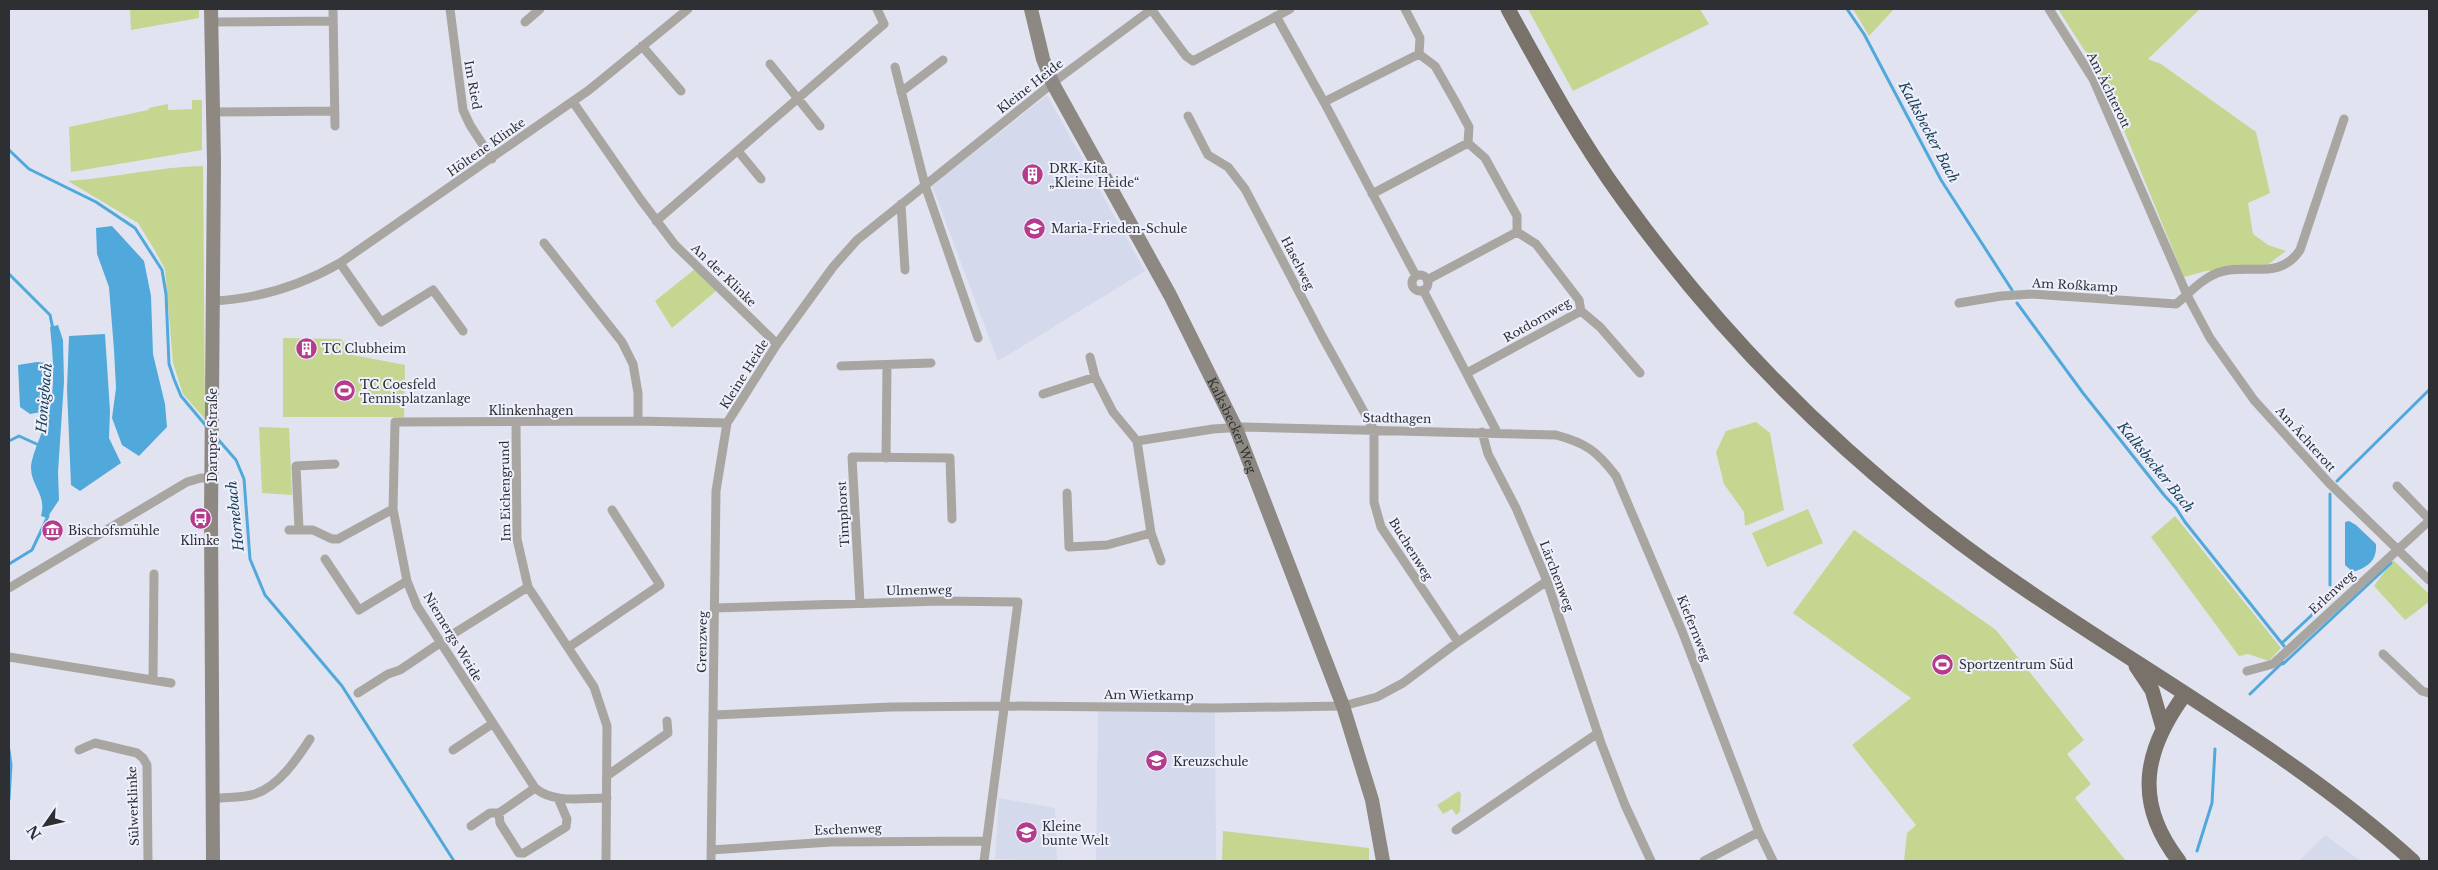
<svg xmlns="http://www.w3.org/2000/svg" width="2438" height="870" font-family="'Libre Baskerville',serif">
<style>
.built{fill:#d4d9ec}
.green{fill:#c4d690}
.water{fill:#50a8db}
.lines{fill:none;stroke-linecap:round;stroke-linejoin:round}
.stream{stroke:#50a8db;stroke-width:3}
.street{stroke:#a9a6a2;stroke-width:9}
.secondary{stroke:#8d8881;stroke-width:14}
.primary{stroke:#78726a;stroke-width:15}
.labels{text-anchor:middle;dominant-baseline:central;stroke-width:4;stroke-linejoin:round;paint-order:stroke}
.street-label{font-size:12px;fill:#2e2f33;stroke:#eef1fd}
.poi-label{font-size:12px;fill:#2e2f33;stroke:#eef1fd;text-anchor:start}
.water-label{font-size:14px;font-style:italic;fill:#1a3f55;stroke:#eef1fd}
</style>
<rect width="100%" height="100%" fill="#e1e4f0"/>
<path class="built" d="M1047 95 1145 271 998 361 932 186Z
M1098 707 1215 711 1216 861H1096Z
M999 798 1055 808 1057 861 995 859Z
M2325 835 2361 861H2299Z"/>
<path class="green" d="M130 9H199V18L131 30Z
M1528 9H1700L1709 24 1573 91Z
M1853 9H1894L1869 36Z
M2058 9H2200L2148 59 2161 64 2256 132 2270 193 2248 203 2253 234 2268 245 2286 251 2262 269 2206 271 2184 277 2103 79Z
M192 100H202V150L71 172 69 127 148 110 149 108 168 104V110L192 109Z
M203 166 205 419 183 394 173 363 165 269 154 249 138 223 68 181C113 178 157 167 203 166Z
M695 269 716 291 672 328 655 301Z
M283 338 341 339 353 355 405 365 404 417H283Z
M1756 422 1770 433 1784 510 1745 526 1744 512 1724 484 1716 452 1726 431Z
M259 427 289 428 292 495 262 493Z
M1808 509 1823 543 1767 567 1752 533Z
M2175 516 2281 648 2269 661 2248 654 2239 656 2151 537Z
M1854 530 1996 630 2084 740 2067 754 2091 784 2075 798 2126 861H1904L1907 833 1916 825 1852 745 1911 698 1793 613Z
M2393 560 2429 594V602L2405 620 2374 586Z
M1459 791 1461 794 1460 812 1456 815 1452 809 1443 814 1437 805Z
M1223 831 1369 848V861H1222Z"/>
<path class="water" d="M112 226 144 261 151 296 153 354 165 404 167 427 139 456 122 445 112 418 116 388 114 350 109 287 97 254 96 228Z
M58 325 63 340 64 382 58 472 59 500 47 518 41 516C47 495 31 486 31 468 31 456 44 429 48 416 56 386 53 357 50 327Z
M105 334 110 411 109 438 121 463 80 491 71 485 67 389 69 336Z
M37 362 47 363V400L41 412 30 414 20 407 18 365Z
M2349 521 2356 525 2376 544C2377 561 2368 567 2353 572L2345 565V522Z"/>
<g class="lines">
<path class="stream" d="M1847 9 1864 34 1941 180 2012 290
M9 150 29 169 96 202 135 228 162 270 166 294 169 364 174 379 181 396 207 427
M9 274 50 315 53 329
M2017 303 2083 393 2164 495 2176 508 2185 522 2284 646
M216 437 236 460 244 479 250 559 265 595 342 686 454 861
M9 441 19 436 41 446
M2337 481 2429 390
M2330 494V585
M9 564 32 550 48 516
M2282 643 2330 598 2331 593
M2283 664 2391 563
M2250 694 2283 662
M9 750 11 765 9 799
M2197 851 2212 803 2215 749"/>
<path class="street" d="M333 9 335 126
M450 9 463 110 470 125 492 159
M1151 9 1186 56 1193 61 1290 9
M2049 9 2093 79 2187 295 2210 338 2254 400 2329 483 2429 580
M1276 16 1324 102 1416 276
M211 22 332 21
M525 22 540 9
M642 46 681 91
M770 64 820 126
M895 67 925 185 978 338
M901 92 943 60
M573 102 641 200 675 245 777 344
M1324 102 1419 54
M212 112 334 111
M1188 116 1208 155 1228 167 1245 189 1322 336 1374 430V502L1381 527 1458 642
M738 151 761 179
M1372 194 1468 143 1469 127 1455 101 1435 66 1419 54 1420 38 1405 9
M901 204 905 270
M656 221 884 24 877 9
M544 243 622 342 633 364 638 393V421
M340 263 381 322 433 290 463 331
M1412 283a8 8 0 1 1 16 0a8 8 0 1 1-16 0Z
M1427 280 1517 232V216L1485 158 1468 143
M1423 290 1497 432
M212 301C259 299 300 286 340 263L589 90 688 9
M1959 303 2001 296 2032 294 2176 304C2190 293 2200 280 2217 273 2246 262 2279 282 2300 250L2344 119
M1581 311 1600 327 1640 373
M1090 357 1095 377 1113 412 1137 441 1151 533 1161 561
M841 366 931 363
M1467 373 1581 311 1579 300 1536 244 1517 232
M1043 394 1095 377
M516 423 517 539 528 587 594 687 607 726 606 861
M1482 432 1488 454 1516 508 1547 581 1601 743 1625 805 1651 861
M1137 441 1213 429 1244 427 1556 435C1586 443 1597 451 1616 476L1682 631 1759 832 1773 861
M886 458 887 365
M2397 486 2429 519
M1067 493 1069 547 1107 545 1151 533
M299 529 296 466 335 464
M289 530H313L332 539H338L393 509
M325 559 359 610 407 581
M9 588 187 482 201 478H211
M860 603 852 457 950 458 952 519
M715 608 941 601 1018 602 984 861
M453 634 528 587
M569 647 660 585 612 510
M2383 654 2422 691 2429 693
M9 657 171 683
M2247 671 2273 664 2429 521
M153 680 154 574
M358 693 388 674 400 670 440 643
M714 715 891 707 1003 706 1216 708 1343 706 1377 697 1403 683 1458 642 1547 581
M79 750 95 743 137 753 143 758 147 765 148 861
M453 750 492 724
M608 775 668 733 667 721
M535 788 499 813 500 823 519 853H524L566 827 567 819 558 798
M607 798C583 798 554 804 535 788L417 606 407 581 393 509 395 422 638 421 727 423
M212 799C226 797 242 798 255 794 279 786 297 759 310 739
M471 826 490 813H499
M1456 830 1598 733
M711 850 831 842 986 841
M711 861 716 491 727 423 777 344 833 267 857 240 1059 78 1152 9
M1704 861 1759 832"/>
<g class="secondary">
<path d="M211 9 214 162 211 518 213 861"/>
<path id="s1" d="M1031 9 1043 59 1053 84 1170 295 1236 428 1343 706 1372 800 1383 861"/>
</g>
<path class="primary" d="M1508 9C1543 73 1579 139 1622 198 1729 347 1859 474 2009 578 2144 672 2291 751 2413 861
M2136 666 2152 690 2163 728
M2179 861C2133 802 2144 750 2185 694"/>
</g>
<defs>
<symbol id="building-disc" viewBox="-11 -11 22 22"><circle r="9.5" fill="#b63b8d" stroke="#eef1fd"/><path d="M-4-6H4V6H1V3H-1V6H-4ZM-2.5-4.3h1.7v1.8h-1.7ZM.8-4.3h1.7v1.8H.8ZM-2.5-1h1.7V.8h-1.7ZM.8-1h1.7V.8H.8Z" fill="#fff"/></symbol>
<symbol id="school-disc" viewBox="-11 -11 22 22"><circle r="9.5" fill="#b63b8d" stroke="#eef1fd"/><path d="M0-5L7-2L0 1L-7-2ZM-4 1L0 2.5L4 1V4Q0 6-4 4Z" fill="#fff"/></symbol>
<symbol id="stadium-disc" viewBox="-11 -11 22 22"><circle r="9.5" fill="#b63b8d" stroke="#eef1fd"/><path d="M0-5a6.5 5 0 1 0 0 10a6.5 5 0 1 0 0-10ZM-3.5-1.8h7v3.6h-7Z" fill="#fff"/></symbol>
<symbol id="bus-disc" viewBox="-11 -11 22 22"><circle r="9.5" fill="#b63b8d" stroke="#eef1fd"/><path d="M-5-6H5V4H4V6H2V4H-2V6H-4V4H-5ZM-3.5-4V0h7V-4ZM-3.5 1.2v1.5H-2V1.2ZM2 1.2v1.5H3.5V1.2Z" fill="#fff"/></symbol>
<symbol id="museum-disc" viewBox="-11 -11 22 22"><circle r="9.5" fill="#b63b8d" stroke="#eef1fd"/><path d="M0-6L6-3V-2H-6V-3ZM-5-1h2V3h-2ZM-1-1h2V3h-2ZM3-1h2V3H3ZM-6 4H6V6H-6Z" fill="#fff"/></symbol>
</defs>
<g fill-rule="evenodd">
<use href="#building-disc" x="1020" y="162" width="25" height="25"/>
<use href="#school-disc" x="1022" y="216" width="25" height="25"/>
<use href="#building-disc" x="294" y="336" width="25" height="25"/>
<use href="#stadium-disc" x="332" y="378" width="25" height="25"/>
<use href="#bus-disc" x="188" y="506" width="25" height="25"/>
<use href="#museum-disc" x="40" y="518" width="25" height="25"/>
<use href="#stadium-disc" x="1930" y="652" width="25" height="25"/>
<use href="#school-disc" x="1144" y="748" width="25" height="25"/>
<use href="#school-disc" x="1014" y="820" width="25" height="25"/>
</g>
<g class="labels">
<g class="street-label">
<text transform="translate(473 85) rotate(80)">Im Ried</text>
<text transform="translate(1030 86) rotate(-38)">Kleine Heide</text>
<text transform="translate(2109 90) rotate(64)">Am Ächterott</text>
<text transform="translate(486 147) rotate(-35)">Höltene Klinke</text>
<text transform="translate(1298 263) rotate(63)">Haselweg</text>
<text transform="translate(724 275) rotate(44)">An der Klinke</text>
<text transform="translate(2075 285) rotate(3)">Am Roßkamp</text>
<text transform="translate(1537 320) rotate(-30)">Rotdornweg</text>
<text transform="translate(744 374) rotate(-58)">Kleine Heide</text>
<text x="531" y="410">Klinkenhagen</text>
<text transform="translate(1397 418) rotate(1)">Stadthagen</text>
<text stroke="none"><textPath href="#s1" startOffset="464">Kalksbecker Weg</textPath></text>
<text transform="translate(212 435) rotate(-90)">Daruper Straße</text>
<text transform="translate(2306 439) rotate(48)">Am Ächterott</text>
<text transform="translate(505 491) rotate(-91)">Im Eichengrund</text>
<text transform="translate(843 514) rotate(-93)">Timphorst</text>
<text transform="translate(1411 549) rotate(58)">Buchenweg</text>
<text transform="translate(1557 576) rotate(69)">Lärchenweg</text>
<text transform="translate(919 590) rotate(-1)">Ulmenweg</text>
<text transform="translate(2332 592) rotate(-43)">Erlenweg</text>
<text transform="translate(1694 628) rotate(68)">Kiefernweg</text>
<text transform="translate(453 637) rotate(59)">Niemergs Weide</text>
<text transform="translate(702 642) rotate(-89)">Grenzweg</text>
<text transform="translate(1149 695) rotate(1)">Am Wietkamp</text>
<text transform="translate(133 806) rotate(-92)">Sülwerklinke</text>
<text transform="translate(848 829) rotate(-2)">Eschenweg</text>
</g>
<g class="poi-label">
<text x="1049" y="168">DRK-Kita<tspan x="1049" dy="14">„Kleine Heide“</tspan></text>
<text x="1051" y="228">Maria-Frieden-Schule</text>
<text x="322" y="348">TC Clubheim</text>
<text x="360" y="384">TC Coesfeld<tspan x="360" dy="14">Tennisplatzanlage</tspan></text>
<text x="68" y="530">Bischofsmühle</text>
<text x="200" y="540" text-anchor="middle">Klinke</text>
<text x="1959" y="664">Sportzentrum Süd</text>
<text x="1173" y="761">Kreuzschule</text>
<text x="1042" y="826">Kleine<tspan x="1042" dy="14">bunte Welt</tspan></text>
</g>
<g class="water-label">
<text transform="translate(1929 132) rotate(62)">Kalksbecker Bach</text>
<text transform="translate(44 398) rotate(-85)">Honigbach</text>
<text transform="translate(2156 467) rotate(51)">Kalksbecker Bach</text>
<text transform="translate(235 516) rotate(-96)">Hornebach</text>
</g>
</g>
<rect width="2438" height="870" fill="none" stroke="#2e2f33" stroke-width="20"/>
<g transform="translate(45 825) rotate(236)" stroke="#eef1fd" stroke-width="4" paint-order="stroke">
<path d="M0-4L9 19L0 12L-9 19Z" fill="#2e2f33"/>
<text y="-8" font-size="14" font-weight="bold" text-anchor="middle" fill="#2e2f33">N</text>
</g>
</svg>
